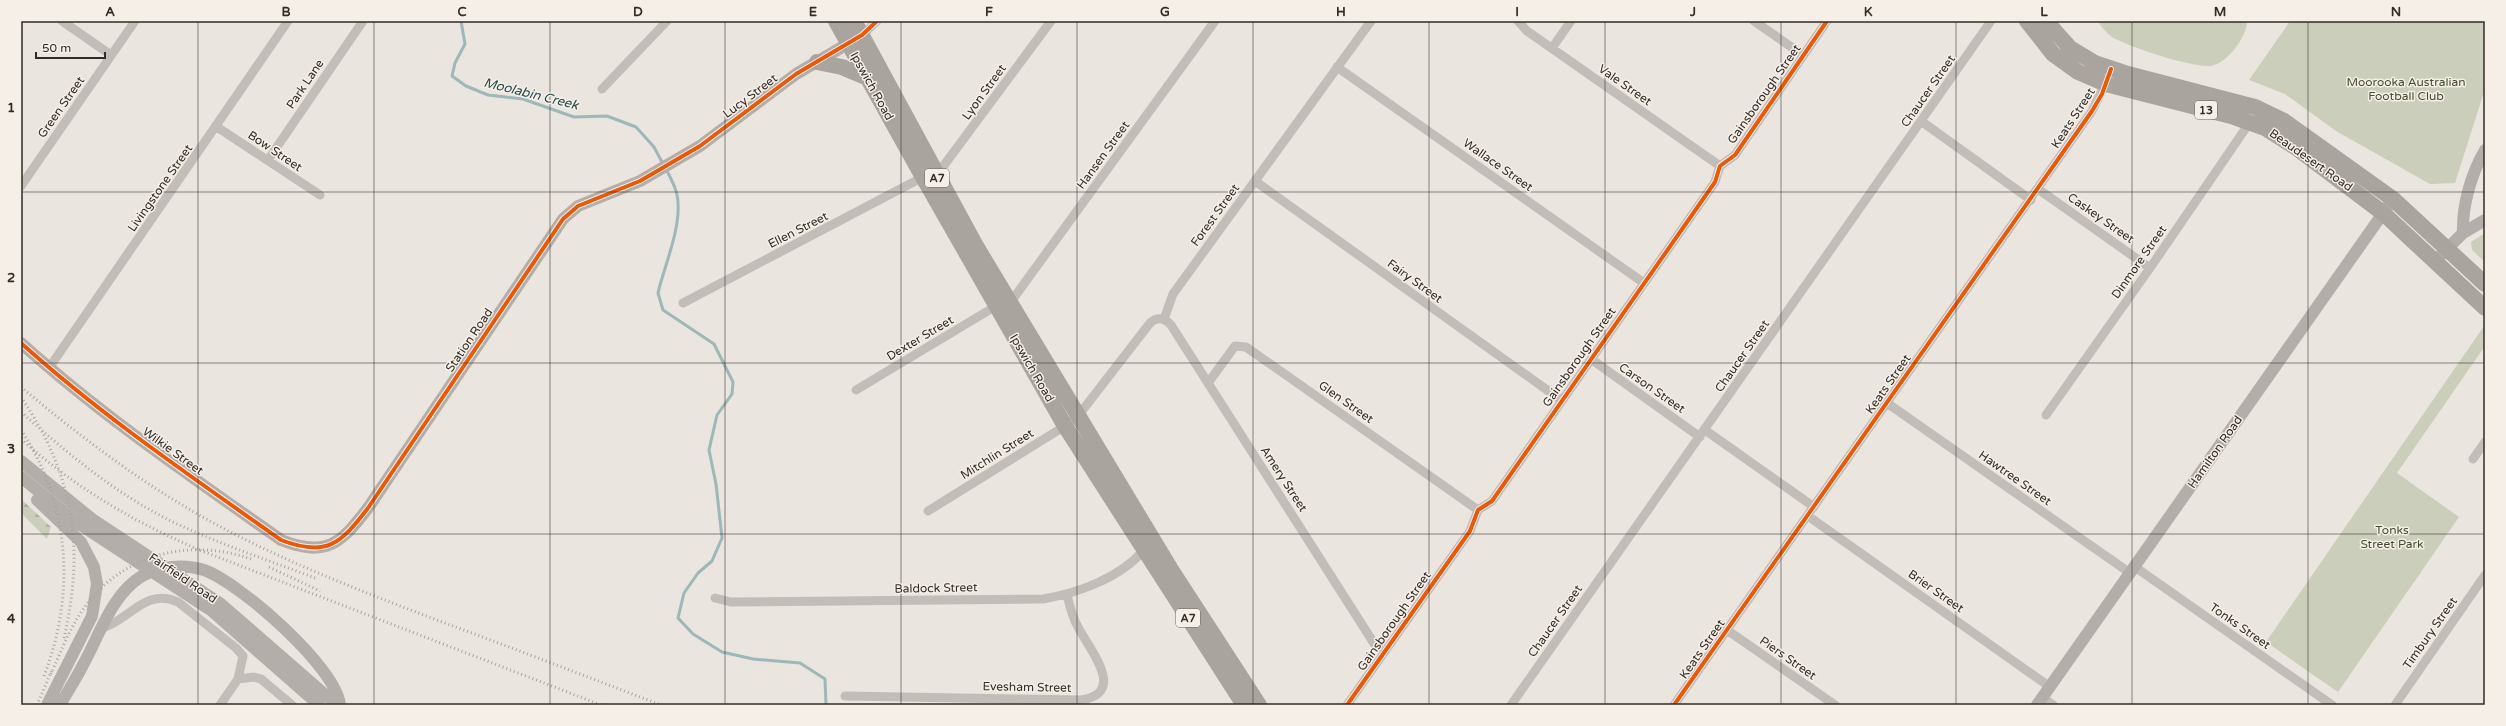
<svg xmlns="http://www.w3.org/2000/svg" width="2506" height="726" font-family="'Varela Round',sans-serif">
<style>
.green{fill:#cbcebb}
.forest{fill:url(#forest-firs)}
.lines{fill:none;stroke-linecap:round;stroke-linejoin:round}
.stream{stroke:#9eb8b8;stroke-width:3}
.street{stroke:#c2bdb9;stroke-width:9}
.secondary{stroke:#b3aea9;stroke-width:12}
.highway{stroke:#a9a49e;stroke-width:16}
.rail{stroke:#aaa6a3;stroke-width:3;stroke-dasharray:1 3;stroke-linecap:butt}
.cycleway-casing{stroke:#f6efe7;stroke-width:6}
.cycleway{stroke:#e8590c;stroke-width:4}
.grid{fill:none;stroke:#322b28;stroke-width:1;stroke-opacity:0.55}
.labels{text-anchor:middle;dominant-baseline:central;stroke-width:3;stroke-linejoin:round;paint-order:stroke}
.shield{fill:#f6efe7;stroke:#6d6661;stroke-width:1}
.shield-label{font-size:11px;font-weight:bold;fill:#322b28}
.park-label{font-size:12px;fill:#424d2f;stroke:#f6efe7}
.street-label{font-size:12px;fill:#322b28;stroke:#f6efe7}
.water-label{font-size:13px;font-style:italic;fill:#234b4e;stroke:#f6efe7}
.neatline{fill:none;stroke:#322b28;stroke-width:1.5}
.grid-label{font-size:13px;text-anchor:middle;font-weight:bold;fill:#322b28}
</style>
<defs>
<pattern id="forest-firs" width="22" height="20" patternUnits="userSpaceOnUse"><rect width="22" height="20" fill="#cbcebb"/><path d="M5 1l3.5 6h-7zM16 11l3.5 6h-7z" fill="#afb1a1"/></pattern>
</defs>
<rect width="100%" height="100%" fill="#eae5df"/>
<path class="green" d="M2098 21H2247C2247 37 2227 64 2210 66 2190 67 2129 47 2112 37 2107 33 2101 27 2098 21Z
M2290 21H2485V89L2455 183 2430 184 2336 131 2285 94 2249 80Z
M2485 233V262L2472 250 2471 242Z
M2484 326 2485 346 2397 473 2459 517 2338 692 2266 642Z"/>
<path class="forest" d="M21 499 51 527 47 539 21 513Z"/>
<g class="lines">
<path class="stream" d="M461 21 465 44 455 63 452 76 466 86 488 95 523 99 574 117 607 116 636 127 654 147 663 164
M666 169C671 179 678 191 678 203 680 231 664 267 658 293L663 310 714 344 733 382 732 394 717 415 709 450 716 484 722 538 712 561 698 573 684 593 678 618 693 634 722 652 753 659 800 663 825 679 826 705"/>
<path class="street" d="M62 21 111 55
M1518 21 1527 31 1720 166
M1754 21 1803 55
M862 35 877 21
M1552 48 1571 21
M1337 67 1644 283
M602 89 667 21
M1921 121 2031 200
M217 127 320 195
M268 160 363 21
M936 176 1051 21
M1255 181 1561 400
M21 186 135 21
M2038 189 2150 268
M683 303 923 177
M1010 303 1215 21
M1164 319 1173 294 1371 21
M1591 359 1700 437
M49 368 288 21
M1208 383 1235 346 1246 347 1478 510
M856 390 996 306
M1887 403 2130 573
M2046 415 2150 268 2250 122
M1705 430 1814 507
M2473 459 2485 442
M928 511 1065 426 1078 416 1150 323C1157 316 1165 318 1171 325L1375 645 1385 651
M1808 516 2050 687
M2135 567 2332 705
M715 598 731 602 1043 599C1078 593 1120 578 1144 550
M102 628C130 620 145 587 178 602L236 648 243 656 238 679 220 705
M1727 630 1835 705
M238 679 254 677 261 679 292 705
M845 696 1081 700C1128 693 1089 649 1078 627 1072 617 1070 606 1067 595
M2042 697 2053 705
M1347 705 1470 531 1478 510 1492 501 1715 182 1720 166 1735 155 1827 21
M1511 705 1991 21
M1674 705 2092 111 2107 80
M2395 705 2485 575"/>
<path class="secondary" d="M2463 233C2462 206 2471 174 2485 150
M2441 255 2463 233 2485 220
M21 343C102 416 192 477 281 540 327 558 341 543 368 508L563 219 578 206 640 181 700 146 796 74 856 39
M21 461 92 519 221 604 337 705
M21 477 79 524 212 611 319 705
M37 500 81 542 94 567 97 584 92 616 47 705
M60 705C68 691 77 677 84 663 100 634 112 594 142 576 160 566 184 564 204 570 240 583 336 667 340 705
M2037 705 2393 199"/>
<path class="highway" d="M836 21 923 177 1065 426 1244 705
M854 21 976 246 1170 568 1259 705
M2027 21 2053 54 2078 72 2106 84 2231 116 2265 128 2298 149 2383 213 2485 308
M2046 21 2070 48 2095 63 2128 74 2255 107 2284 121 2393 199 2485 284
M817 62 842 67 866 77"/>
<path class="rail" d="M21 387C83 439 148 488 219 526 288 563 361 591 434 619 510 647 585 676 661 705
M21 397C74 475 85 547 64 638
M21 412C68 454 116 494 173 522 219 544 268 560 315 578
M21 430C70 503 76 594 44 676
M21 439C76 488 129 519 197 549L601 705
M269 567 320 591
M51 674C61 651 71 625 87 604 126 553 191 538 251 559
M37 705 52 670"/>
<defs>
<path id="cycleway" d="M21 343C102 416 192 477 281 540 327 558 341 543 368 508L563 219 578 206 640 181 700 146 796 74 862 35 877 21
M1347 705 1470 531 1478 510 1492 501 1715 182 1720 166 1735 155 1827 21
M1674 705 2092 111 2102 94 2111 69"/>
</defs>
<use href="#cycleway" class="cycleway-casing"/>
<use href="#cycleway" class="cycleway"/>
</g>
<path class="grid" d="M198 21V705M374 21V705M550 21V705M725 21V705M901 21V705M1077 21V705M1253 21V705M1429 21V705M1605 21V705M1781 21V705M1956 21V705M2132 21V705M2308 21V705M21 192H2485M21 363H2485M21 534H2485"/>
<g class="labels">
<g class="shield">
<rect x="2195" y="101" width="22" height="18" rx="3"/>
<rect x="925" y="169" width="24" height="18" rx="3"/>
<rect x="1176" y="609" width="24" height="18" rx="3"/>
</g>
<g class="shield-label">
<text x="2206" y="110">13</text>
<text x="937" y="178">A7</text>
<text x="1188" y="618">A7</text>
</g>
<g class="park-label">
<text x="2406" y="82">Moorooka Australian<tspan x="2406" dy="14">Football Club</tspan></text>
<text x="2392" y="530">Tonks<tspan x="2392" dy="14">Street Park</tspan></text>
</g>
<g class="street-label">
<text transform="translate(305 84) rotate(-56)">Park Lane</text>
<text transform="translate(1625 85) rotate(35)">Vale Street</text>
<text transform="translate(872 86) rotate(61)">Ipswich Road</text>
<text transform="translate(1928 91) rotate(-55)">Chaucer Street</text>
<text transform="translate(984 92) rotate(-54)">Lyon Street</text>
<text transform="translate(1764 94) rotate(-55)">Gainsborough Street</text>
<text transform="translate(750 96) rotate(-37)">Lucy Street</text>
<text transform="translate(61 107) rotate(-55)">Green Street</text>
<text transform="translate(2073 118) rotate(-57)">Keats Street</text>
<text transform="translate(275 151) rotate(34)">Bow Street</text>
<text transform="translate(1103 155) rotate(-54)">Hansen Street</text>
<text transform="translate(2311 160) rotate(35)">Beaudesert Road</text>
<text transform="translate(1498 165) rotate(35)">Wallace Street</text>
<text transform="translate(160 188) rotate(-55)">Livingstone Street</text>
<text transform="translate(1215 215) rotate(-54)">Forest Street</text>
<text transform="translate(2101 218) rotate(35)">Caskey Street</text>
<text transform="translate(798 230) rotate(-27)">Ellen Street</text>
<text transform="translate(2139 262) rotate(-55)">Dinmore Street</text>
<text transform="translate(1415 281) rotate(36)">Fairy Street</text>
<text transform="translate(920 338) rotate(-31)">Dexter Street</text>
<text transform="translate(469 340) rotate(-56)">Station Road</text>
<text transform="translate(1742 356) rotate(-55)">Chaucer Street</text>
<text transform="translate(1579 357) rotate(-55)">Gainsborough Street</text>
<text transform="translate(1032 368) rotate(60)">Ipswich Road</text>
<text transform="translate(1888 384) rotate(-55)">Keats Street</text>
<text transform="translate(1652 388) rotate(35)">Carson Street</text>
<text transform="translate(1346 402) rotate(35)">Glen Street</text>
<text transform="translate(173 451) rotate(36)">Wilkie Street</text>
<text transform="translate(2215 452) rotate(-55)">Hamilton Road</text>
<text transform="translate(997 454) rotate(-32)">Mitchlin Street</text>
<text transform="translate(2015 478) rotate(35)">Hawtree Street</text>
<text transform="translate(1284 479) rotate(57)">Amery Street</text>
<text transform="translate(183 578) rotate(34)">Fairfield Road</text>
<text transform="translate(936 588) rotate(-1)">Baldock Street</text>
<text transform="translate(1936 591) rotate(35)">Brier Street</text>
<text transform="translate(1394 621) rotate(-55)">Gainsborough Street</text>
<text transform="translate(1555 621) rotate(-55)">Chaucer Street</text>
<text transform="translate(2240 626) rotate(35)">Tonks Street</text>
<text transform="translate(2430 633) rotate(-55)">Timbury Street</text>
<text transform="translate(1702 649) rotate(-55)">Keats Street</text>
<text transform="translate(1788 658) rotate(35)">Piers Street</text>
<text transform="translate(1027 687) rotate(1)">Evesham Street</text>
</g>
<g class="water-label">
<text transform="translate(531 94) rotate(14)">Moolabin Creek</text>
</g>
</g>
<rect width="2506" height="726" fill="none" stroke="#f6efe7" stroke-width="44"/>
<path d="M36 52v6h69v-6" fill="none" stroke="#322b28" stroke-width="2"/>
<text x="42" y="52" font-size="12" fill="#322b28" stroke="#f6efe7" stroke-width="3" paint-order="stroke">50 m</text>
<rect x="22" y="22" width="2462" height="682" class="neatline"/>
<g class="grid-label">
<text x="110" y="16">A</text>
<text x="286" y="16">B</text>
<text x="462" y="16">C</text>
<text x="638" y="16">D</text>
<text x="813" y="16">E</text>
<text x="989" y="16">F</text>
<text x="1165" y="16">G</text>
<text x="1341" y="16">H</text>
<text x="1517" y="16">I</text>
<text x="1693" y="16">J</text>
<text x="1868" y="16">K</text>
<text x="2044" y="16">L</text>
<text x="2220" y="16">M</text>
<text x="2396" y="16">N</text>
<text x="11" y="112">1</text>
<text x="11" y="282">2</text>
<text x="11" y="453">3</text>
<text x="11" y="623">4</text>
</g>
</svg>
